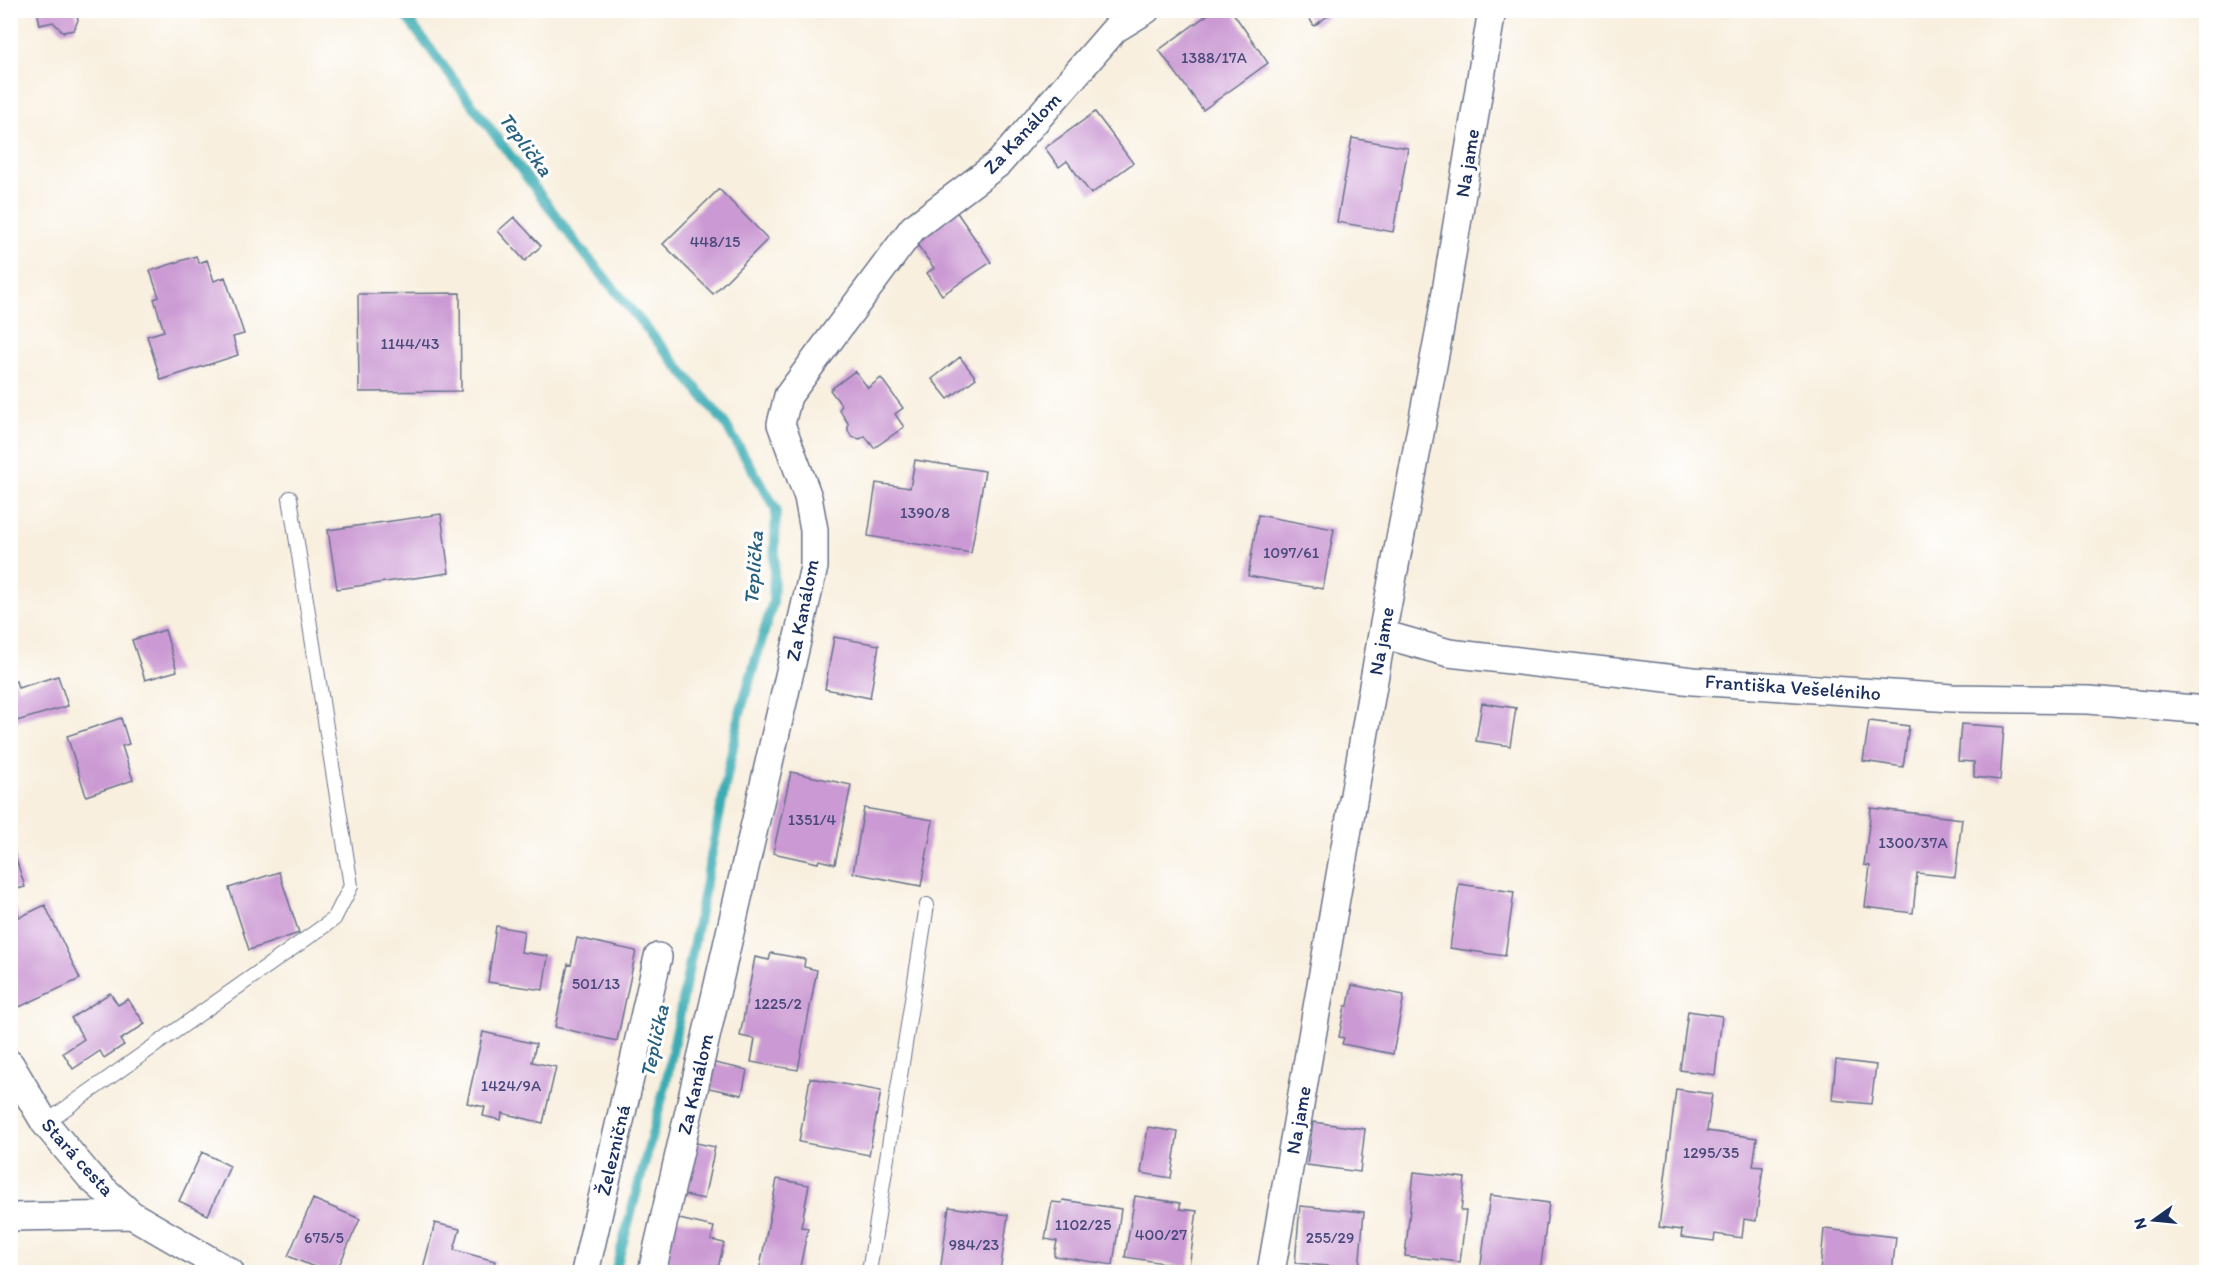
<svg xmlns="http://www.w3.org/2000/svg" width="2217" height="1283" font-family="Itim,sans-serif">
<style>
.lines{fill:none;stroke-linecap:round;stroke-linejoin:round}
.stream{stroke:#3bacb4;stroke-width:10}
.building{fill:#cb99d3}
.service-casing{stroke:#68728b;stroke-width:16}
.minor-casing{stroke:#68728b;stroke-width:30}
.service{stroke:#fff;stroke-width:14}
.minor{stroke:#fff;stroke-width:27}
.labels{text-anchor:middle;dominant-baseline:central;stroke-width:6;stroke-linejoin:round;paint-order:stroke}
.number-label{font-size:16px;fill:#474a7b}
.street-label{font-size:20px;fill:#1b2f5e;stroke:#fff}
.water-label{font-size:21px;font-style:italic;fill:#286180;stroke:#fff}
</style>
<rect width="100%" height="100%" fill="#fff"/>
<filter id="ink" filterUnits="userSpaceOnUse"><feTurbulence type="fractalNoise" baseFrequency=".0167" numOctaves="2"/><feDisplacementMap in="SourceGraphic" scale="12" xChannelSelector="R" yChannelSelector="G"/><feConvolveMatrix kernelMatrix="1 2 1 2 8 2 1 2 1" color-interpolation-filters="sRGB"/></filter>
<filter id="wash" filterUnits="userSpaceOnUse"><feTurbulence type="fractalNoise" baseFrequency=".008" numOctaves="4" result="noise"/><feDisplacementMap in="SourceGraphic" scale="24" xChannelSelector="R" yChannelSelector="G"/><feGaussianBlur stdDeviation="1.35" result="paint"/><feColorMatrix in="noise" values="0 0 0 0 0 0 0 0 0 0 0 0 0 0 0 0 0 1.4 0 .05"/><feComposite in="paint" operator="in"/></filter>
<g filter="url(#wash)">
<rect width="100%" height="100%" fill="#f8efde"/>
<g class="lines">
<path class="stream" d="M401 10 580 248 724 422 776 509 773 602 739 716 666 1083 615 1272"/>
</g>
<g id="blocks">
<path class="building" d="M37 10H80L81 11 76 12 78 20 74 30 63 32 53 22 40 25Z
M1214 10H1231L1268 63 1203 110 1159 50Z
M1304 10H1336L1314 26Z
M1095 112 1133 163 1091 194 1067 161 1059 167 1045 148Z
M1352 138 1408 148 1393 232 1337 222Z
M719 189 768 239 713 294 663 244Z
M956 211 991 262 942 295 927 273 934 268 914 240Z
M514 217 541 246 525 261 498 231Z
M196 256 199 263 207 260 214 281 225 277 244 334 233 337 238 355 161 380 147 336 164 331 154 299 159 297 150 271Z
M460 293 461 391 359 392 358 294Z
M960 357 976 378 948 399 932 379Z
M855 371 868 388 881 378 903 408 895 414 904 427 874 448 865 436 860 439 852 437 848 431V423L839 409 842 406 830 390Z
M915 460 985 471 971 553 868 536 876 483 910 488Z
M441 514 449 573 337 589 328 530Z
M1258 515 1334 529 1323 589 1248 576Z
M165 630 177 671 145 680 132 640Z
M834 637 879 645 870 698 825 689Z
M58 676 68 706 10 723V683L16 681 18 688Z
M1482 703 1516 708 1510 746 1476 741Z
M121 718 129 744 122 746 133 780 86 796 67 736Z
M1869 721 1909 726 1903 767 1863 761Z
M1961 724 2004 727 2000 780 1974 777V762L1958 761Z
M791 772 851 785 835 864 819 860 818 863 773 853Z
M864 808 933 820 921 886 853 873Z
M1871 808 1962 819 1955 877 1917 873 1913 913 1865 907 1870 866 1864 865Z
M10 840 25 887 10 891Z
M279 872 299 933 249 950 229 888Z
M1459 884 1514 892 1505 956 1450 948Z
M10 898 20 917 45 905 80 979 17 1008 10 995Z
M496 926 524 931 521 952 548 956 543 990 488 982Z
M577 938 636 951 617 1041 555 1027 568 964 571 965Z
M771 953 805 959 804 967 817 970 798 1070 751 1062 755 1039 740 1036 755 957 769 960Z
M1352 985 1404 995 1393 1054 1342 1044 1344 1038 1339 1037 1345 1006H1348Z
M110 993 118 1005 128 999 145 1024 120 1040 124 1045 104 1058 100 1051 73 1069 63 1053 84 1039 71 1018Z
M1688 1011 1722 1016 1715 1075 1680 1070Z
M483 1032 536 1044 532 1062 556 1067 543 1123 502 1113 501 1120 483 1116 485 1107 467 1103Z
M1836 1060 1876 1065 1871 1104 1832 1100Z
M710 1062 747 1070 742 1095 704 1087Z
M810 1078 881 1091 869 1155 799 1142Z
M1676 1089 1712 1094 1707 1131 1757 1138 1753 1166 1763 1167 1756 1221 1744 1219 1742 1238 1715 1234 1714 1241 1681 1237 1682 1230 1659 1227Z
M1313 1122 1365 1129 1360 1172 1307 1165Z
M1148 1127 1178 1132 1171 1178 1141 1173Z
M692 1142 715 1147 704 1199 681 1194Z
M202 1152 230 1166 208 1215 179 1201Z
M1414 1172 1465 1178 1461 1211H1466L1460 1262 1405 1256Z
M777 1179 809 1185 801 1227 808 1228 799 1272H759Z
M1490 1195 1549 1203 1540 1272H1480Z
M1135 1196 1180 1203V1209L1197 1211 1189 1267 1125 1257Z
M313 1199 360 1219 336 1272H326L288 1256Z
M1063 1200 1121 1209 1113 1265 1054 1256 1057 1241 1045 1239 1052 1202 1062 1203Z
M1300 1206 1364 1212 1359 1269 1295 1263Z
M949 1207 1008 1215 1000 1272H940Z
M675 1218 714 1227 711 1240 724 1243 717 1272H663Z
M435 1223 460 1229 454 1250 495 1261 492 1272H422Z
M1824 1229 1896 1237 1892 1272H1820Z"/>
</g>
</g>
<g filter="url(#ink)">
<use href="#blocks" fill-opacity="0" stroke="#68728b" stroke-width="1.5"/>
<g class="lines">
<defs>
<path id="service" d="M45 1123 334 919 351 886 290 498
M869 1272 927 905"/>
<path id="minor" d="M1382 634 1449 653 1693 681 1952 698 2089 700 2206 710
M10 1064 45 1123 90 1177 132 1215 230 1272
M10 1217 132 1215
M585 1272 658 957
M652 1272 814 567V530L808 497 781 424 788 396 913 228 999 163 1115 29 1146 10
M1271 1272 1382 634 1440 328 1492 10"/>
</defs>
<use href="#service" class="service-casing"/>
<use href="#minor" class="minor-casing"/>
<use href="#service" class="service"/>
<use href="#minor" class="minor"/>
</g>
</g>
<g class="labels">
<g class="number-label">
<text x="1214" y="57">1388/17A</text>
<text x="715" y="241">448/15</text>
<text x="410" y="343">1144/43</text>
<text x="925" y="512">1390/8</text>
<text x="1291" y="552">1097/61</text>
<text x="812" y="819">1351/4</text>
<text x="1913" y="842">1300/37A</text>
<text x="596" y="983">501/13</text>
<text x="778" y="1003">1225/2</text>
<text x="511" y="1085">1424/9A</text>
<text x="1711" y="1152">1295/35</text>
<text x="1083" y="1224">1102/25</text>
<text x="1161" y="1234">400/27</text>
<text x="324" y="1237">675/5</text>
<text x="1330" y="1237">255/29</text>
<text x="974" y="1244">984/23</text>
</g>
<g class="street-label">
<text transform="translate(1022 133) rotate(-47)">Za Kanálom</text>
<text transform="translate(1467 163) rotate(-81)">Na jame</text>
<text transform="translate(802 610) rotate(-79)">Za Kanálom</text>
<text transform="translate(1381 641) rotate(-80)">Na jame</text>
<text transform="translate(1793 687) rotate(4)">Františka Vešeléniho</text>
<text transform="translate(695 1084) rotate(-77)">Za Kanálom</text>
<text transform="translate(1298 1120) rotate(-80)">Na jame</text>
<text transform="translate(613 1150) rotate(-77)">Železničná</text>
<text transform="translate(78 1157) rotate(48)">Stará cesta</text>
</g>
<g class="water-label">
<text transform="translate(526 144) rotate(53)">Teplička</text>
<text transform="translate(753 568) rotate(-86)">Teplička</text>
<text transform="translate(654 1041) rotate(-78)">Teplička</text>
</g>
</g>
<rect width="2217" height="1283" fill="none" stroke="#fff" stroke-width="36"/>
<g transform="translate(2154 1220) rotate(255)" stroke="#ffffff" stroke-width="4.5" paint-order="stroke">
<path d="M0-4.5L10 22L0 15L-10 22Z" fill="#1b2f5e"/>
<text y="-9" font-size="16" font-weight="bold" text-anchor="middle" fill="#1b2f5e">N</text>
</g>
</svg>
